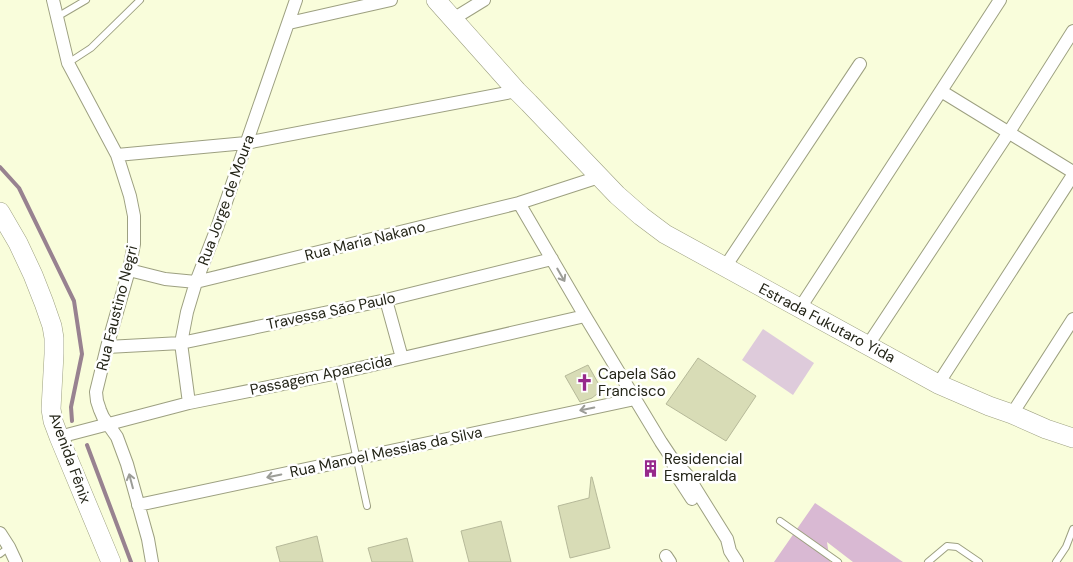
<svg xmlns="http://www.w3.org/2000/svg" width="1073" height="562" font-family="'DM Sans',sans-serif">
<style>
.green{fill:#decbdb}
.forest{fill:#d9b9d3}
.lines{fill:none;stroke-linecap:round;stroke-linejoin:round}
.stream{stroke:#988290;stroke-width:4}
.building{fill:#d8dcb6;stroke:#b6b999}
.lane-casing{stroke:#9da081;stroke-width:8}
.street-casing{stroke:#9da081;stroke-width:14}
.secondary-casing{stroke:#9da081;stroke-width:20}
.lane{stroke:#fff;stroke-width:6}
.street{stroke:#fff;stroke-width:12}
.secondary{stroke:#fff;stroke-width:19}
.oneway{stroke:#9c9d97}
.labels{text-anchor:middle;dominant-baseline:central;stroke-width:5;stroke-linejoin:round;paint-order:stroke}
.street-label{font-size:15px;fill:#242518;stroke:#fff}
.poi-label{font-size:15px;fill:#242518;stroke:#fff;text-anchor:start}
</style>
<rect width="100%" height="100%" fill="#f9fddb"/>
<path class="green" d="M763 329 814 363 793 395 742 360Z"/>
<path class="forest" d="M815 503 903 562H853L827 542 830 562H774Z"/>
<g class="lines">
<path class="stream" d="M0 167 19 188 74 301 82 354 71 407 72 421
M87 445 131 562"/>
</g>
<path class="building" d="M698 358 756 396 726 441 666 404Z
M588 365 602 390 592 398 580 402 565 376Z
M591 477H592L610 548 570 558 558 506 589 498Z
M501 521 511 562H469L461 531Z
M317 536 323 562H280L276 547Z
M407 538 413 562H372L368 548Z"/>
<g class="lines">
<defs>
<path id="lane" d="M57 17 86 0
M68 63 91 48 140 0
M338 373 367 506
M780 521 838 562
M0 554 9 547
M928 562 947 546 957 547 979 562
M1056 562 1066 547 1073 529"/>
<path id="street" d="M53 0 68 63 117 155 130 196 134 216V244L129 270 107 347 96 392 97 401 100 410 103 417 117 437 127 464 148 539 152 562
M453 19 484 0
M289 23 391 0
M941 91 1073 172
M117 155 246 143 517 91
M519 203 585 316 661 442 671 457 687 475 727 539 730 551 737 562
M725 267 860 64
M129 270 165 279 196 282 519 203 599 177
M386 300 402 358
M800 308 1000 0
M868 345 1009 132 1073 31
M107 347 181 343 386 300 552 259
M938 384 1073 175
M189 403 181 343 187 312 196 282 217 228 296 0
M1012 414 1073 319
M59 437 189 403 338 373 585 316
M673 464 679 479 692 499
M138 505 635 399
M0 533 9 547 16 562
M666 556 670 562"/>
<path id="secondary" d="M436 0 517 91 529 103 617 195 641 216 665 234 938 384 989 406 1012 414 1046 429 1073 438
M0 212 18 243 33 275 44 303 52 326 54 338V354L51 409 53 421 59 437 111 562"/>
</defs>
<use href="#lane" class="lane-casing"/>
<use href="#street" class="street-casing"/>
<use href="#secondary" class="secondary-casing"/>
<use href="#lane" class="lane"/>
<use href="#street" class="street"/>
<use href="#secondary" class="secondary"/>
</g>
<defs><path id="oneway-shaft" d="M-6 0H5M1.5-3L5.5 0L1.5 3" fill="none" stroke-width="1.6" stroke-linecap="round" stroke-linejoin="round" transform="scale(1.25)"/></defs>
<g class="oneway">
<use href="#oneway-shaft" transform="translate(561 275) rotate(60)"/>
<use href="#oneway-shaft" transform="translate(587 409) rotate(168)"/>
<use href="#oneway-shaft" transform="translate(274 476) rotate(168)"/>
<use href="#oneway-shaft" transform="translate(131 481) rotate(-105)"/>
</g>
<defs>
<symbol id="church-bare" viewBox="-9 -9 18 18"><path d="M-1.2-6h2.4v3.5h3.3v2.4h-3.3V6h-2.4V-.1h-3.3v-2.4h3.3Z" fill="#96298b" stroke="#fff" stroke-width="2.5" paint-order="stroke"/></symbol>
<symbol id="building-bare" viewBox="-9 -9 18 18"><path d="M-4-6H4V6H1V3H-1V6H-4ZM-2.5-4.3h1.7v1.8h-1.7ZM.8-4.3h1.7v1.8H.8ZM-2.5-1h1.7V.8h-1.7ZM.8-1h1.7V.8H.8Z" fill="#96298b" stroke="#fff" stroke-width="2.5" paint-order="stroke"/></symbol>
</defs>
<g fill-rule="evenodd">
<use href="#church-bare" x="572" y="370" width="25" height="25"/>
<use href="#building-bare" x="638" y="456" width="25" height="25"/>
</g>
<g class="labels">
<g class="street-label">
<text transform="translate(226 200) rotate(-70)">Rua Jorge de Moura</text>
<text transform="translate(365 241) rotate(-14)">Rua Maria Nakano</text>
<text transform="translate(117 308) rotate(-76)">Rua Faustino Negri</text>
<text transform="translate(331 311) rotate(-12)">Travessa São Paulo</text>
<text transform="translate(827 323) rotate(28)">Estrada Fukutaro Yida</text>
<text transform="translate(321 375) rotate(-12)">Passagem Aparecida</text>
<text transform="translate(386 452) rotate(-12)">Rua Manoel Messias da Silva</text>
<text transform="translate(70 458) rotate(70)">Avenida Fênix</text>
</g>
<g class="poi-label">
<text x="598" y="374">Capela São<tspan x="598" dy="17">Francisco</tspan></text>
<text x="664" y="459">Residencial<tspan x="664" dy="17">Esmeralda</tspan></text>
</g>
</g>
</svg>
